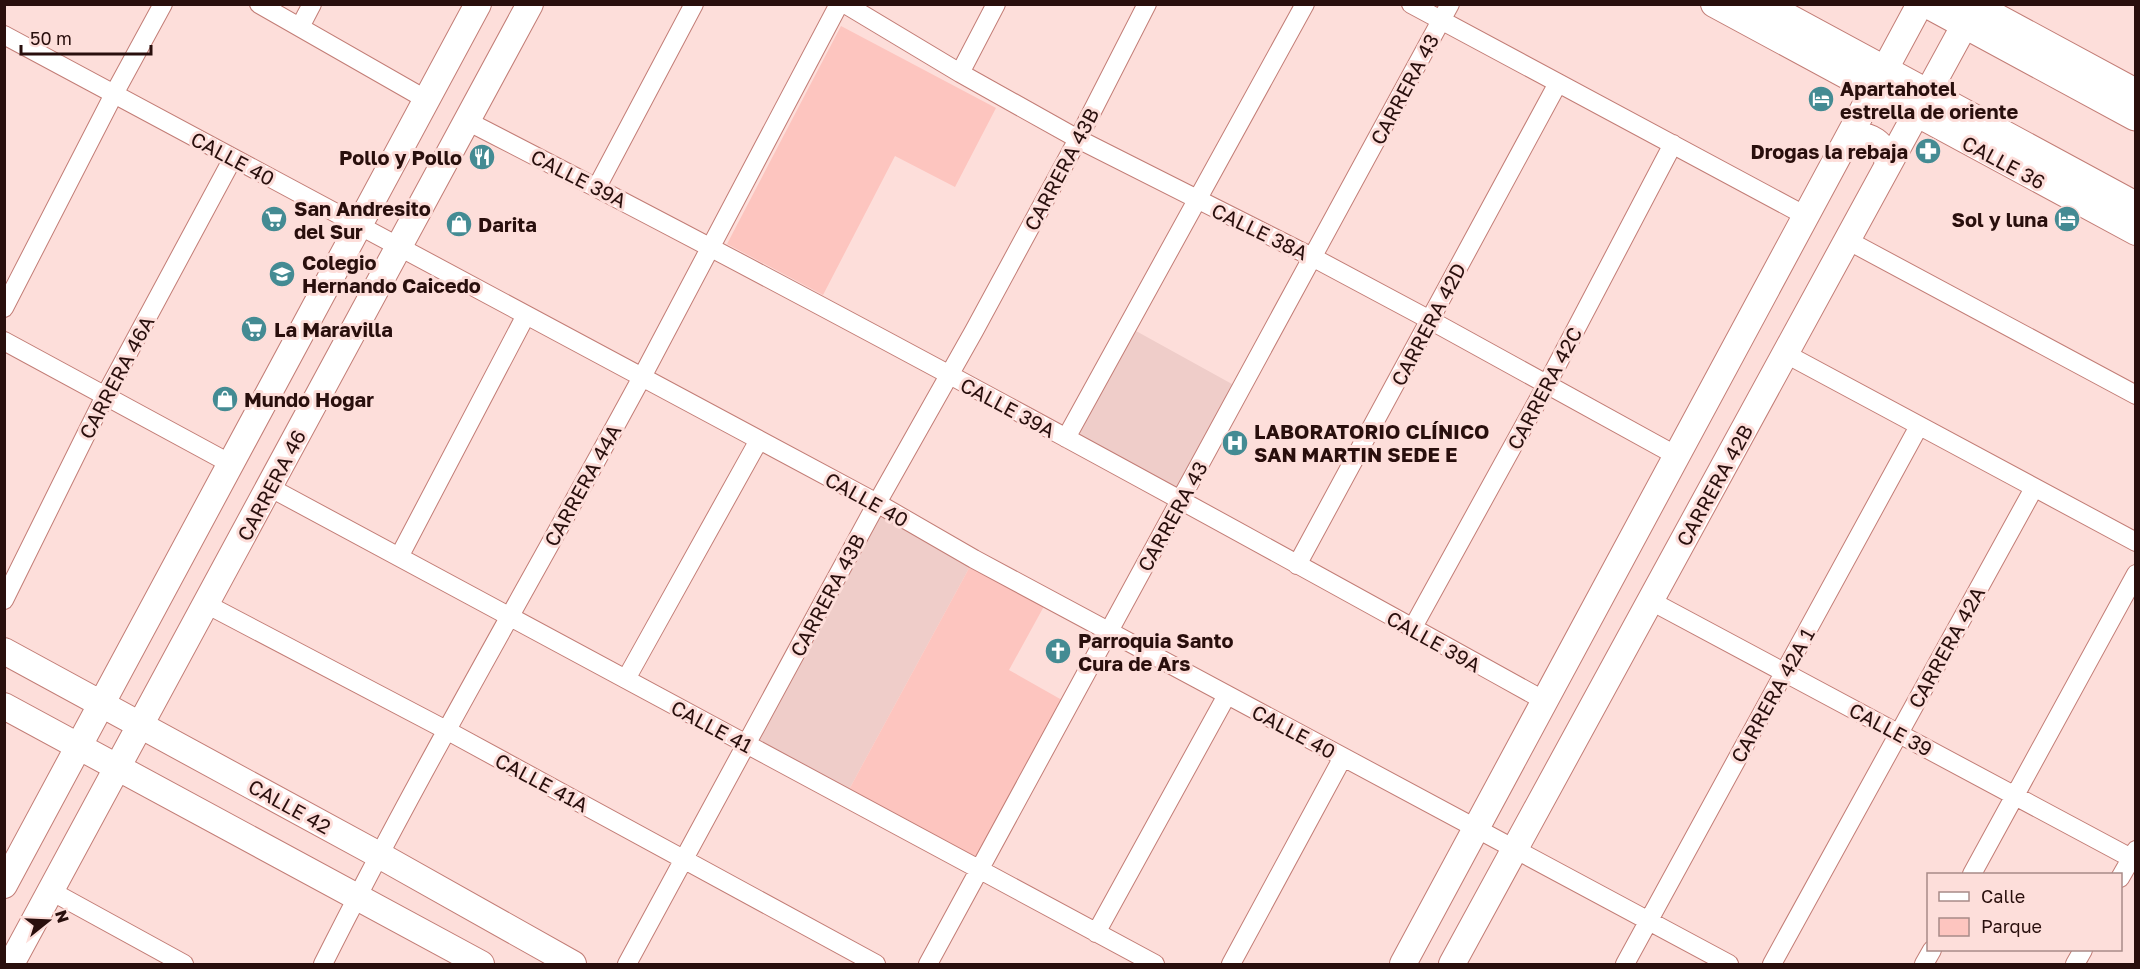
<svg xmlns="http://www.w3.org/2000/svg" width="2140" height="969" font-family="'Golos Text',sans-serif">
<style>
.built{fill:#efcdc9}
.green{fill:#fdc5bf}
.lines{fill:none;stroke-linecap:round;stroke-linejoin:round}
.street-casing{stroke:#c27d76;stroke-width:20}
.secondary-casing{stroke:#c27d76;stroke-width:28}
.highway-casing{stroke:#c27d76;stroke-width:35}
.street{stroke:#fff;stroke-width:18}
.secondary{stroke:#fff;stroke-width:26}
.highway{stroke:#fff;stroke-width:33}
.labels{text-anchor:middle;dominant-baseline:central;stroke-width:6;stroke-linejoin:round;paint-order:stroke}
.poi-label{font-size:20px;font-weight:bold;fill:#290f0d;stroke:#fddeda;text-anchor:start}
.street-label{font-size:20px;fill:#290f0d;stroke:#fddeda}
</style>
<rect width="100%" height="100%" fill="#fddeda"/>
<path class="built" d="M1127 326 1241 389 1180 502 1066 438Z
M877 503 974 559 845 797 747 744Z"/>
<path class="green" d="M841 26 996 108 955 187 895 156 823 295 727 244Z
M974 559 1048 599 1009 670 1069 704 979 869 845 797Z"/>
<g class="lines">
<defs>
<path id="street" d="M259 4 427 100
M845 4 960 73 1078 139 1314 258 1430 320 1677 456
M1411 4 1806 216
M300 27 312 4
M4 35 877 503 974 559 1729 964
M960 73 996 4
M467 121C830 307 1188 503 1545 701
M597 187 694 4
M1847 240 2136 395
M4 308 114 94 163 4
M4 341 231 464
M1786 354 2136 542
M1066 438 1305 4
M269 487 1155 964
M399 557 526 315
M1297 565 1558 83
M4 600 105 396 233 158
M1651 601 2131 858
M206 604 448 731 876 964
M1412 629 1547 384 1673 144
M626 679 759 440
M1972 874 2136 574
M2120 878 2136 850
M51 891 184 964
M1096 933 1227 695
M323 964C423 765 536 573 642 377 708 253 773 128 839 4
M627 964 877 503 974 331 1078 139 1147 4
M928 964 1450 4
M1231 964 1343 757
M1625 964 1919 426
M1772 964 2034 488
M1924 964 1932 950
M2075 964 2083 950"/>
<path id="secondary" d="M1714 4 2136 232
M1973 4 2136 92
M1848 138C1870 132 1885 143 1888 165
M4 651 379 855 573 964
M4 706 481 964
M4 885 478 4
M11 964 530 4
M1403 964 1920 4
M1452 964 1975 6"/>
<path id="highway" d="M1757 4 2136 209
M1933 4 2136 114"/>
</defs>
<use href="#street" class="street-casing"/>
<use href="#secondary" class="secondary-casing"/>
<use href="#highway" class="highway-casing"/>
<use href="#street" class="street"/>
<use href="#secondary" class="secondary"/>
<use href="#highway" class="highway"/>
</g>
<defs>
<symbol id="hotel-disc" viewBox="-11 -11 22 22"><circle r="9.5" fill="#448b93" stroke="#fddeda"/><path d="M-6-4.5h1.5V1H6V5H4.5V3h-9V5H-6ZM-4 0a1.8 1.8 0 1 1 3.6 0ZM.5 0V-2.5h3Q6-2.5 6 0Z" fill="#fff"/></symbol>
<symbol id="pharmacy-disc" viewBox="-11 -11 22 22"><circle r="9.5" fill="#448b93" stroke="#fddeda"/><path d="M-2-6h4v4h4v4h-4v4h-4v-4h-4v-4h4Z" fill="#fff"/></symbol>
<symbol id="restaurant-disc" viewBox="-11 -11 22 22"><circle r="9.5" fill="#448b93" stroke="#fddeda"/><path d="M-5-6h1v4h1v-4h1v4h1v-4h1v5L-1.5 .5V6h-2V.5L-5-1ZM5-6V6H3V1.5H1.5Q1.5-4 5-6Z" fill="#fff"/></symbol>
<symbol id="supermarket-disc" viewBox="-11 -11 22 22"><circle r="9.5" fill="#448b93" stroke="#fddeda"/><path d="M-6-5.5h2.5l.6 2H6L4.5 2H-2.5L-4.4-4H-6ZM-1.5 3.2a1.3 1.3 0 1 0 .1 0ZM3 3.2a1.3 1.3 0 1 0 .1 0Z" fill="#fff"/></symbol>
<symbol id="shop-disc" viewBox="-11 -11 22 22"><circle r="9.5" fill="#448b93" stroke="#fddeda"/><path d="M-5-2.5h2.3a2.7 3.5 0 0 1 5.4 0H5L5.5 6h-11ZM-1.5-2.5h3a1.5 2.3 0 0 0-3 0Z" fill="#fff"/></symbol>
<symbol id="school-disc" viewBox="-11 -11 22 22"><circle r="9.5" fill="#448b93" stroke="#fddeda"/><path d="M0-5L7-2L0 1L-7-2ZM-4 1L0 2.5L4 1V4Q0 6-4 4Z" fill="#fff"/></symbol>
<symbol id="hospital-disc" viewBox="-11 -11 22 22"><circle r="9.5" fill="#448b93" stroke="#fddeda"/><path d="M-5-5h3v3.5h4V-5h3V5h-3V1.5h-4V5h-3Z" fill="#fff"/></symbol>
<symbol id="church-disc" viewBox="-11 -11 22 22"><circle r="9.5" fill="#448b93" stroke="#fddeda"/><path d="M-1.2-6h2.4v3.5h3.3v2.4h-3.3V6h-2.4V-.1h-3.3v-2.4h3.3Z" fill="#fff"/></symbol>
</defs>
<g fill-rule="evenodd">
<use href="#hotel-disc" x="1806" y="84" width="30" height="30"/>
<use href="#pharmacy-disc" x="1913" y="136" width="30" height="30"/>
<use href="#restaurant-disc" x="467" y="142" width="30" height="30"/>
<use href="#supermarket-disc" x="259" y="204" width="30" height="30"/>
<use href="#hotel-disc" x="2052" y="204" width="30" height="30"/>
<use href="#shop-disc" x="444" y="209" width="30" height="30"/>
<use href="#school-disc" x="267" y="259" width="30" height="30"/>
<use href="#supermarket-disc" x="239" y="314" width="30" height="30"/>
<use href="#shop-disc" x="210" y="384" width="30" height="30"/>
<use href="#hospital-disc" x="1220" y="428" width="30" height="30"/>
<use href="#church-disc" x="1043" y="636" width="30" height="30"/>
</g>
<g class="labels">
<g class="poi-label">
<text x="1840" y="88">Apartahotel<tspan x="1840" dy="23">estrella de oriente</tspan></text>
<text x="1908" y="151" text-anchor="end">Drogas la rebaja</text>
<text x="462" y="157" text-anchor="end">Pollo y Pollo</text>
<text x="294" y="208">San Andresito<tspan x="294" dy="23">del Sur</tspan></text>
<text x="2048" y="219" text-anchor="end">Sol y luna</text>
<text x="478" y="224">Darita</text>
<text x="302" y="262">Colegio<tspan x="302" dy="23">Hernando Caicedo</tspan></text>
<text x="274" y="329">La Maravilla</text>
<text x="244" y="399">Mundo Hogar</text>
<text x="1254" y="431">LABORATORIO CLÍNICO<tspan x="1254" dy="23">SAN MARTIN SEDE E</tspan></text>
<text x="1078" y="640">Parroquia Santo<tspan x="1078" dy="23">Cura de Ars</tspan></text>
</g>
<g class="street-label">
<text transform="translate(1404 89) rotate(-62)">CARRERA 43</text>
<text transform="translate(233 158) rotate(28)">CALLE 40</text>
<text transform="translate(2004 162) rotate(28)">CALLE 36</text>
<text transform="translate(1061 169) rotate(-62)">CARRERA 43B</text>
<text transform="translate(579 178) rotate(27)">CALLE 39A</text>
<text transform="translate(1260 231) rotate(26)">CALLE 38A</text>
<text transform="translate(1428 324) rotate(-62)">CARRERA 42D</text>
<text transform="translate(116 377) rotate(-62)">CARRERA 46A</text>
<text transform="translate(1544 388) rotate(-62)">CARRERA 42C</text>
<text transform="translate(1008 407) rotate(28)">CALLE 39A</text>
<text transform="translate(271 485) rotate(-62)">CARRERA 46</text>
<text transform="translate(582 485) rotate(-61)">CARRERA 44A</text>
<text transform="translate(1714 485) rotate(-61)">CARRERA 42B</text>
<text transform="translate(867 499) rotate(29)">CALLE 40</text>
<text transform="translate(1172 516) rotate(-61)">CARRERA 43</text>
<text transform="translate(827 595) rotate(-62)">CARRERA 43B</text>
<text transform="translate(1434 641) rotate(29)">CALLE 39A</text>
<text transform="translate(1946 647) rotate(-61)">CARRERA 42A</text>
<text transform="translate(1772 695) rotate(-61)">CARRERA 42A 1</text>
<text transform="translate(712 726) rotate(28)">CALLE 41</text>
<text transform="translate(1891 729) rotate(28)">CALLE 39</text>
<text transform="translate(1294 731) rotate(28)">CALLE 40</text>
<text transform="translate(542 782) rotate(28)">CALLE 41A</text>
<text transform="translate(290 806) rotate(29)">CALLE 42</text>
</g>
</g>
<rect width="2140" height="969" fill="none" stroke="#290f0d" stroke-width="12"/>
<rect x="1927" y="873" width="195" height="78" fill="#fddeda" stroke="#a88b88" stroke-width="1.5"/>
<rect x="1939" y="892" width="30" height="9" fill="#ffffff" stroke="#a88b88" stroke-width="1.5"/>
<text x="1981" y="903" font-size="18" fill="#290f0d">Calle</text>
<rect x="1939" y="918" width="30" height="18" fill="#fdc5bf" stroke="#a88b88" stroke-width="1.5"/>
<text x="1981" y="933" font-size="18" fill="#290f0d">Parque</text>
<g transform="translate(48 921) rotate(72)" stroke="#fddeda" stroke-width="4.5" paint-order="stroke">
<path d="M0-4.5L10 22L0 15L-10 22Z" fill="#290f0d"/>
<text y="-9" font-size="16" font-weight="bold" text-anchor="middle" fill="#290f0d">N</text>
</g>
<path d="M21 45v9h130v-9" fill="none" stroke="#290f0d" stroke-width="3"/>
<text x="30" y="45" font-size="18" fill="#290f0d" stroke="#fddeda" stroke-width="4.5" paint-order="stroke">50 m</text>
</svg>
